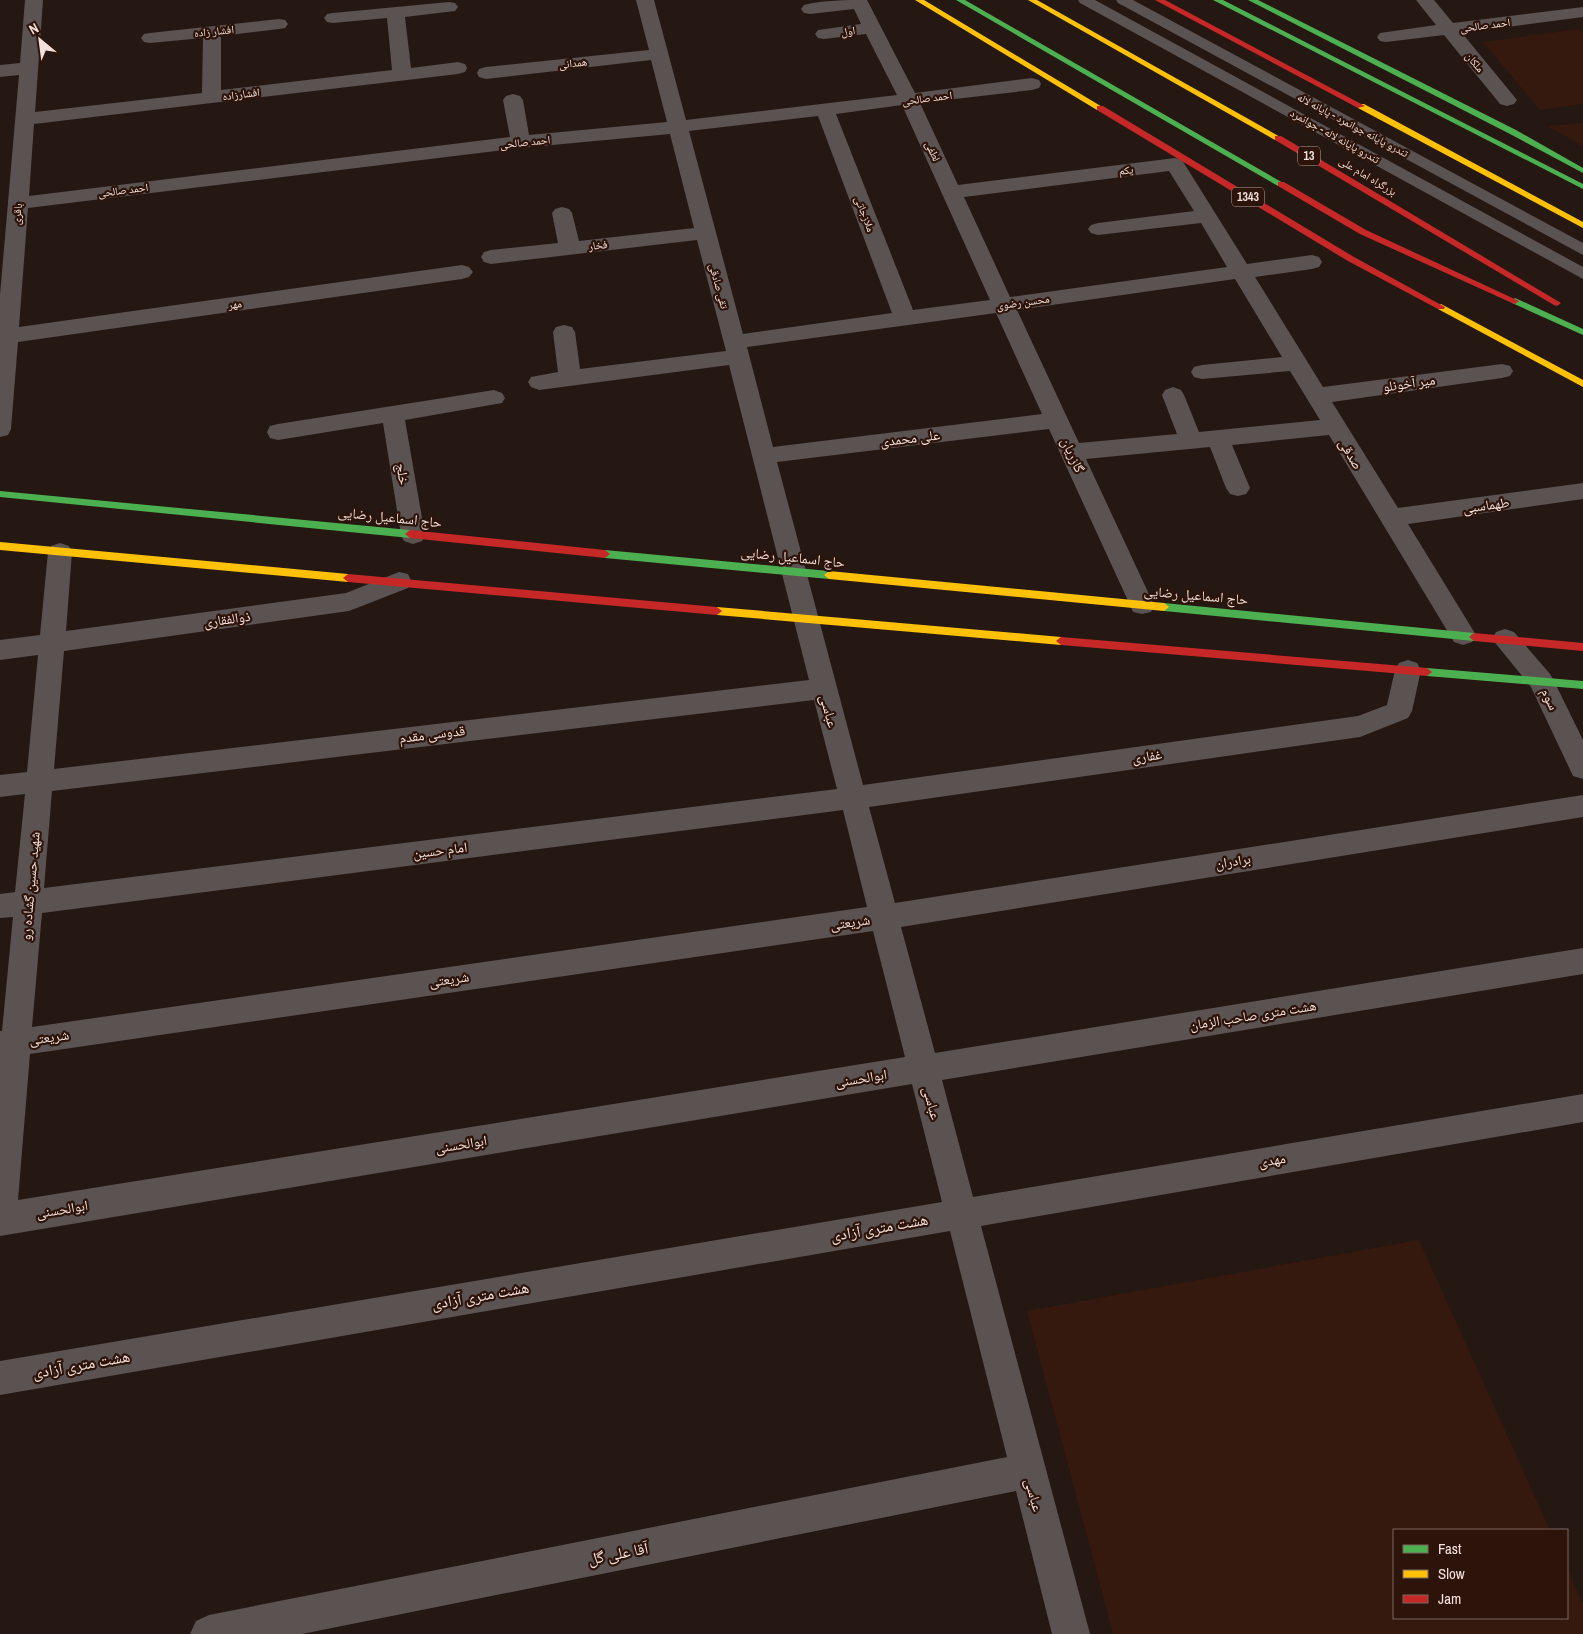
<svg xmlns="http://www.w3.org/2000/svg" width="1583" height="1634" font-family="'Archivo Narrow','Noto Naskh Arabic',sans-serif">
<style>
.built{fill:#35180e}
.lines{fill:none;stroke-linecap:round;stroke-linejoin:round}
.lane{fill:#5b5252;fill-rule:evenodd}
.street{fill:#5b5252;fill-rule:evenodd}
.fast{fill:#4caf50;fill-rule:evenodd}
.slow{fill:#ffc107;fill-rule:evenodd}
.jam{fill:#c62828;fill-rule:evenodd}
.labels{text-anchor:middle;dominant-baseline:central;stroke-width:4.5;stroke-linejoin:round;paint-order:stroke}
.far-street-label{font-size:11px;fill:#f3e0da;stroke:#2d140b}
.shield{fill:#2d140b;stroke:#b8a39c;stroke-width:1}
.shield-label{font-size:12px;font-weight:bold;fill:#f3e0da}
.street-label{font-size:14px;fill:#f3e0da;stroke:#2d140b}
.near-street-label{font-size:16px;fill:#f3e0da;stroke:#2d140b}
</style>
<rect width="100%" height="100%" fill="#251813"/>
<path class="built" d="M1579 29 1583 33V104L1540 110 1483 42Z
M1583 123V146L1547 126Z
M1419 1240 1550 1530H1394V1618H1567V1568L1583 1604V1634H1113L1027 1311Z"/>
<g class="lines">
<path class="lane" d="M1078 0H1095L1583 267V279L1080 3Z
M1116 0H1133L1583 243V255L1118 3Z"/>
<path class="street" d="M25 0H43L35 112 202 93 203 38 150 43 144 42 141 38 144 34 150 33 279 19 285 20 288 24 285 28 279 29 221 36V90L392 70 387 18 333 23 327 22 324 18 327 14 333 13 449 2 455 3 458 7 455 11 405 17 411 68 458 62 465 64 467 68 465 72 458 74 34 124 29 196 510 137 503 100 506 96 513 94 520 96 523 100 529 135 667 122 651 60 486 79 479 77 477 73 479 69 486 67 649 50 636 0H654L686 120 897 95 866 34 824 39 818 38 815 34 818 30 861 24 854 9 810 14 804 13 801 9 804 5C824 0 846 0 867 0L915 93 1032 78 1039 80 1041 84 1039 88 1032 90 920 103 958 185 1175 158 1182 160 1247 264 1312 255 1319 257 1322 262 1319 267 1312 269 1255 277 1323 387 1502 364 1510 366 1513 371 1510 376 1502 378 1332 402 1398 508 1583 483V499L1408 524 1476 635 1472 642 1463 645 1454 642 1329 435 1232 445 1250 488 1246 494 1238 496 1230 494 1226 488 1210 447 1086 459 1154 605 1151 612 1142 614 1133 612 1130 605 1049 429 777 462 863 785 1358 716 1387 705 1395 670 1399 663 1408 660 1417 663 1421 670 1412 711 1408 718 1360 737 869 807 895 903 1583 795V817L901 927 935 1053 1583 948V974L942 1080 973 1197 1583 1094V1122L981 1226 1090 1634H1052L1016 1491 302 1634H190L196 1621 209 1615 1007 1457 950 1231 0 1395V1361L942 1202 912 1084 0 1236V1031H2L13 917 0 918V894L15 892 25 794 0 797V775L27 772 38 655 0 660V640L40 635 48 552 51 546 60 543 69 546 72 552 66 631 346 593 399 572 408 574 411 581 408 588 349 611 64 651 54 769 809 680 729 365 539 390 531 387 528 382 531 377 558 372 553 332 556 327 564 325 572 327 575 332 580 369 726 351 697 240 491 264 484 262 481 257 484 252 491 250 558 243 552 213 555 209 562 207 569 209 572 213 579 241 694 228 670 134 520 148 28 208 19 327 462 265 469 267 473 272 469 277 462 279 18 342 11 429 8 435 0 437V295L19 75 0 77V65L20 63ZM902 105 990 300 913 310 836 114ZM818 116 892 313 743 334 689 131ZM1169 171 1194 211 1098 223 1091 225 1088 229 1091 233 1098 235 1201 223 1227 267 1010 297 964 197ZM1235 279 1282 357 1202 365 1194 367 1191 372 1194 377 1202 379 1290 371 1320 420 1199 432 1184 395 1181 390 1173 387 1165 390 1162 395 1177 434 1079 443 1017 310ZM996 313 1042 414 773 447 747 347ZM814 700 837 789 44 888 52 791ZM843 810 867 907 32 1027 42 913ZM873 931 905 1057 18 1200 30 1054Z
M1416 0H1434L1453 23 1583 7V17L1462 33 1517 100 1514 104 1507 106 1500 104 1444 35 1386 42 1380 41 1377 37 1380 33 1436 25Z
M494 390 502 393 505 398 502 403 405 420 425 535 422 541 413 544 404 541 401 535 383 423 278 440 270 438 267 432 270 426 278 424Z
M1505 629 1514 632 1550 674 1554 681 1583 740V779L1573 776 1531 687 1492 639 1496 632Z"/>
<path class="fast" d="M956 0H965L1285 184 1278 186Z
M1213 0H1223L1583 184V189Z
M1248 0H1258L1516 130 1583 168V173L1510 134Z
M1515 298 1583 329V335L1512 303 1511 301Z
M0 491 410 530 415 534 410 538 0 497Z
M605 550 829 571 834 575 829 579 605 558 600 554Z
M1164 603 1474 633 1479 637 1474 641 1164 611 1159 607Z
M1427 668 1583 681V689L1427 676 1422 672Z"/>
<path class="slow" d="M915 0H924L1104 108 1097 110Z
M1028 0H1037L1282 138 1275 140Z
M1358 104H1364L1583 222V228L1358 108Z
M1441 304 1583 380V387L1438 309V305Z
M0 542 348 574 353 578 348 582 0 550Z
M829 571 1164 603 1169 607 1164 611 829 579 824 575Z
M717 607 1061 637 1066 641 1061 645 717 615 712 611Z"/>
<path class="jam" d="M1155 0H1165L1365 106 1358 108Z
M1097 106H1103L1354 257 1445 307 1444 309H1438L1348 261 1097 110Z
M1275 136H1281L1561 303 1557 306 1554 305 1275 140Z
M1278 182H1284L1366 230 1519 301 1515 304 1512 303 1360 234 1278 186Z
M410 530 605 550 610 554 605 558 410 538 405 534Z
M348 574 717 607 722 611 717 615 348 582 343 578Z
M1474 633 1583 643V651L1474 641 1469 637Z
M1061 637 1427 668 1432 672 1427 676 1061 645 1056 641Z"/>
</g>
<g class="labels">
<g class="far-street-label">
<text transform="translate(1485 25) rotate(-7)">احمد صالحی</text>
<text transform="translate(214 31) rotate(-6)">افشار زاده</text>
<text transform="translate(848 31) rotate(-8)">اول</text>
<text transform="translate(1475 62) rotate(50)">ملکان</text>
<text transform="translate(573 63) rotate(-6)">همدانی</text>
<text transform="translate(241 94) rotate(-7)">افشارزاده</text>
<text transform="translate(927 98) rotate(-7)">احمد صالحی</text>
<text transform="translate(1353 125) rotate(28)">تندرو پایانه جوانمرد - پایانه لاله</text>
<text transform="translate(1335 136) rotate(29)">تندرو پایانه لاله - جوانمرد</text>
<text transform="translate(525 142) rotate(-6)">احمد صالحی</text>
<text transform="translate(933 151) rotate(65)">لطفی</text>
<text transform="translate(1126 170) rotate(-7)">یکم</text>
<text transform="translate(1368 176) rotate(31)">بزرگراه امام علی</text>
<text transform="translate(123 190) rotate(-7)">احمد صالحی</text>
<text transform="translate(17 214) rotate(-85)">باقری</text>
<text transform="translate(865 214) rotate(69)">ملازجاتی</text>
<text transform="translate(598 245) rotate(-7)">فخار</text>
<text transform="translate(719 286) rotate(75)">تقی صادقی</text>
<text transform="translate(1023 302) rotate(-8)">محسن رضوی</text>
<text transform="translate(235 304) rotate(-8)">مهر</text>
</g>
<g class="shield">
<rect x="1298" y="146.5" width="22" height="19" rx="4"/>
<rect x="1232" y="187.5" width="32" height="19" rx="4"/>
</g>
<g class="shield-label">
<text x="1309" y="156">13</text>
<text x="1248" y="197">1343</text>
</g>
<g class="street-label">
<text transform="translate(1409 383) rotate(-8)">میر آخونلو</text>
<text transform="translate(910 438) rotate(-7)">علی محمدی</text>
<text transform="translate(1351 454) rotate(59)">صدقی</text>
<text transform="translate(1073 455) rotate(65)">گازریان</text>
<text transform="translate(403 474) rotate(81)">خلج</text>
<text transform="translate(1486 505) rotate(-8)">طهماسبی</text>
<text transform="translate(390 517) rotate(6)">حاج اسماعیل رضایی</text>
<text transform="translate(793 557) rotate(6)">حاج اسماعیل رضایی</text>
<text transform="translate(1196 595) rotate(5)">حاج اسماعیل رضایی</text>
<text transform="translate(227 619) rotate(-8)">ذوالفقاری</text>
<text transform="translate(1550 699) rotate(64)">سوم</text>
<text transform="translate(829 711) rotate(75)">عباسی</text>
<text transform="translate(432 734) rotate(-7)">قدوسی مقدم</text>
<text transform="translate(1147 756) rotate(-8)">غفاری</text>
<text transform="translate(440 850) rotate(-7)">امام حسین</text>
<text transform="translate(1233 861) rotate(-9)">برادران</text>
<text transform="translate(30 886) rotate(-85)">شهید حسین گشاده رو</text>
<text transform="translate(850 922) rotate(-8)">شریعتی</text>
<text transform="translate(449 979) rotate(-8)">شریعتی</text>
<text transform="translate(1253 1015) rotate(-9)">هشت متری صاحب الزمان</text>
<text transform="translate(49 1037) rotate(-8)">شریعتی</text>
<text transform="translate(861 1078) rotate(-9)">ابوالحسنی</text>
<text transform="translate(932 1103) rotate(75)">عباسی</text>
<text transform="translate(461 1144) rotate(-9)">ابوالحسنی</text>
<text transform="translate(1272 1160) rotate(-10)">مهدی</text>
<text transform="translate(62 1209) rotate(-9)">ابوالحسنی</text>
<text transform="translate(1034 1495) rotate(75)">عباسی</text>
</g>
<g class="near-street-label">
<text transform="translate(879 1227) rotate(-10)">هشت متری آزادی</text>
<text transform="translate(480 1295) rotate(-10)">هشت متری آزادی</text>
<text transform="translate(81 1364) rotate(-10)">هشت متری آزادی</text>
<text transform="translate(618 1553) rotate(-11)">آقا علی گل</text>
</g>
</g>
<rect x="1393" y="1529" width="175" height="90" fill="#2d140b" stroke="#7c665e"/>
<rect x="1403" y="1545" width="25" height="8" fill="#4caf50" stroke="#7c665e"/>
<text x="1438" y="1554" font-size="15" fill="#f3e0da">Fast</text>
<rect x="1403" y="1570" width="25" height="8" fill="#ffc107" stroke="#7c665e"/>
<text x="1438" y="1579" font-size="15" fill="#f3e0da">Slow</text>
<rect x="1403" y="1595" width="25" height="8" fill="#c62828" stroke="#7c665e"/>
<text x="1438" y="1604" font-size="15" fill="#f3e0da">Jam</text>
<g transform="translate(40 40) rotate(331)" stroke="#2d140b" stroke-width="4" paint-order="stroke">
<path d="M0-4L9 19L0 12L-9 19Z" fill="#f3e0da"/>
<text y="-8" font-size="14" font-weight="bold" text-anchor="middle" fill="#f3e0da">N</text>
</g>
</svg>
